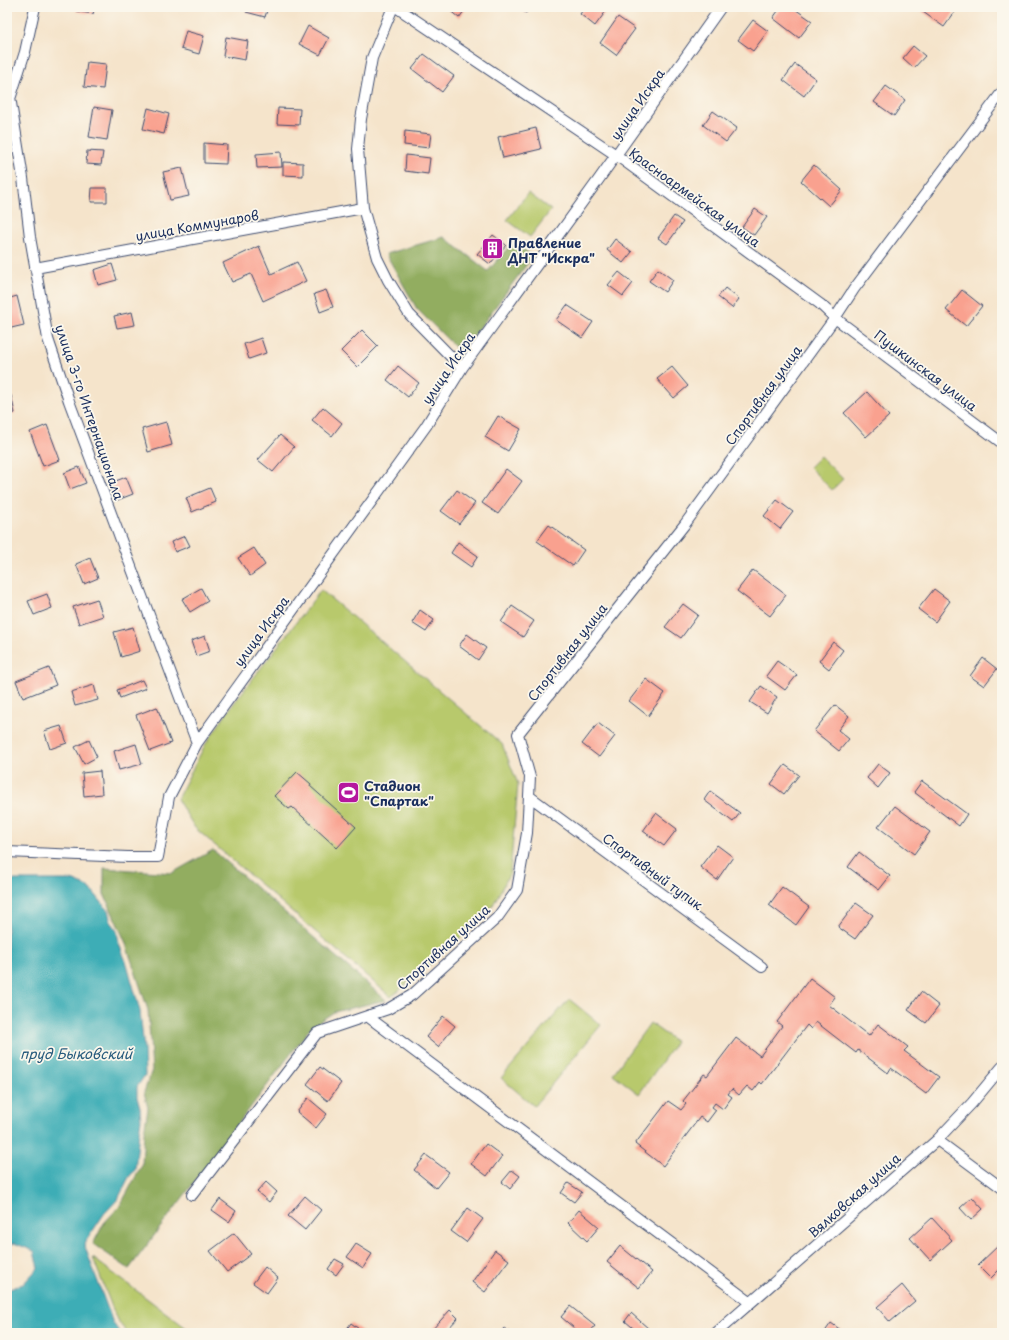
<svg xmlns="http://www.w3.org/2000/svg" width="1009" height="1340" font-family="'Playpen Sans',sans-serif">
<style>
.green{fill:#b8c96c;stroke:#6a7c65}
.forest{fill:#92ad60;stroke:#566e5f}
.water{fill:#3cadb6;stroke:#2c6e8a}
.building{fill:#f9a18f}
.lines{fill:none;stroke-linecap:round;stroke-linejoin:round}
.street-casing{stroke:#3c4a6e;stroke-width:12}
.street{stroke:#fff;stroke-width:10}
.labels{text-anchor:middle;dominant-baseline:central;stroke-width:3.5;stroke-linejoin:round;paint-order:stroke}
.street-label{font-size:13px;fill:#1b2f5e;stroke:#fbf7ec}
.poi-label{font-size:13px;font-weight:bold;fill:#1b2f5e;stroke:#fbf7ec;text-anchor:start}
.water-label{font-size:14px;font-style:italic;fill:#275b7d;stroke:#fbf7ec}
</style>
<rect width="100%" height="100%" fill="#fbf7ec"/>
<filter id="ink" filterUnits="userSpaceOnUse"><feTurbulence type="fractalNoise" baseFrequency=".025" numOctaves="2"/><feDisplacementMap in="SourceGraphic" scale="8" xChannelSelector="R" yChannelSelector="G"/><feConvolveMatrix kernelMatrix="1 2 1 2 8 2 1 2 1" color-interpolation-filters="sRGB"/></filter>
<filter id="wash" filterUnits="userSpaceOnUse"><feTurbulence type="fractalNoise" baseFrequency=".012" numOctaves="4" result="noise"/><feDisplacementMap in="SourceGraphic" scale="16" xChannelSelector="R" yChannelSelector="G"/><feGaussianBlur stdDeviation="0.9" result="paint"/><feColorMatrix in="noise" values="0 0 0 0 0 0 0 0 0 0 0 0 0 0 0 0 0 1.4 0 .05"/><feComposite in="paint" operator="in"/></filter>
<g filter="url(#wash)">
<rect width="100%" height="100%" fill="#f5e4cb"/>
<path class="green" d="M528 193 551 210 530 237 507 220Z
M820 456 843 479 832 490 809 467Z
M321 590 502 744 518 784 510 873 493 905 455 943 391 997 195 828 177 799 205 745 231 707Z
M569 999 601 1025 534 1106 501 1078Z
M650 1023 676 1042 639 1094 613 1074Z
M93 1258 193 1333H127L117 1320Z"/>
<path class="forest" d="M444 237 488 271 513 242 533 256 461 353 417 309 386 254Z
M213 850 386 1000 334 1012 311 1027 129 1269 93 1244 104 1223 120 1206 142 1165 144 1132 148 1108 144 1092 152 1070 148 1010 125 941 104 894V868L172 873Z"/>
<path class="water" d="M7 880H72L90 888 108 910 111 923 117 931 119 944 127 964 140 1011 144 1049 145 1075 137 1087V1097L140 1108 141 1120 139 1132 135 1170 129 1177 118 1199 104 1214 84 1244 113 1323 120 1333H7V1290L23 1284 38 1268 34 1251 14 1243 7 1246Z"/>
<g id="blocks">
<path class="building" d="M77 7H95L93 14 76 11Z
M247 7H268L265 17 246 12Z
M450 7H467L459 18 448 9Z
M517 7H531L526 13Z
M585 7H609L595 26 580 14Z
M781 7H792L812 21 799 38 773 18Z
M916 7H955L957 9 944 27Z
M618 17 635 29 616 55 600 43Z
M753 20 768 31 753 51 738 40Z
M308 26 329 38 320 55 299 44Z
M186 31 204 36 199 54 181 49Z
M226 37 248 41 245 60 223 56Z
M913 46 925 56 914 68 903 58Z
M424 54 454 76 442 92 412 69Z
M87 62 106 64 103 89 84 87Z
M795 64 816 79 804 96 783 80Z
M886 86 905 100 894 116 874 102Z
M94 107 112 110 107 140 89 137Z
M148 108 169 114 164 134 143 129Z
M278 108 300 109 299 125 277 124Z
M713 111 737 128 726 142 703 125Z
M536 128 541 149 503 158 498 137Z
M405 131 431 134 429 148 404 145Z
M204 143 227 145 226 164 204 163Z
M87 151 103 152 101 165 86 164Z
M281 152 282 167 257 168 256 154Z
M406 155 430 158 428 174 405 171Z
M283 162 303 163V176L283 175Z
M814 165 842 190 829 206 801 181Z
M182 168 189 196 170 200 163 172Z
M92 188H107V202H91Z
M755 209 767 217 754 235 742 227Z
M674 216 683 222 667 244 658 238Z
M7 233 10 244 7 245Z
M493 235 506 245 490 264 477 254Z
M615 239 632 252 623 263 607 250Z
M259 246 271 274 297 262 306 281 263 301 251 274 232 282 223 263Z
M112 264 117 280 98 285 94 270Z
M658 269 673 280 665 292 649 281Z
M619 272 633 283 623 296 608 285Z
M725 288 739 299 732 308 718 297Z
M326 290 333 307 320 312 314 294Z
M962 290 982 306 966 326 946 310Z
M17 296 24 325 7 329V299Z
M567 305 593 322 582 338 556 320Z
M132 312 135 325 117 328 114 316Z
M362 330 378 346 357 367 341 351Z
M261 338 266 353 249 359 244 344Z
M398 366 419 383 408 397 387 380Z
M672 367 688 386 674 398 657 379Z
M867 392 889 416 866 437 844 413Z
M11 395 15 413 7 415V396Z
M323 407 342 423 332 436 312 420Z
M498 416 521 429 508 451 485 437Z
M166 422 172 445 148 452 142 429Z
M47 425 60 460 43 466 30 432Z
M280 435 294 447 273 472 258 460Z
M79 467 86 483 70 489 64 473Z
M506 469 522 481 498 514 482 503Z
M126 477 133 494 115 501 108 484Z
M210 488 216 502 192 512 186 498Z
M457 490 475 503 459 524 441 511Z
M777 500 793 512 780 529 764 516Z
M549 525 584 550 573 566 537 541Z
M185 536 190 546 175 552 171 542Z
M458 542 478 556 471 567 451 553Z
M254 548 265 565 250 576 238 558Z
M90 558 98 578 84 584 76 564Z
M753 570 786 595 770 616 737 591Z
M201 588 208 601 190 612 182 599Z
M934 589 950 601 935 622 918 609Z
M47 594 52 608 34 615 28 601Z
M97 599 103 616 79 624 73 607Z
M683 604 698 615 681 638 665 627Z
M512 606 534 621 523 637 501 622Z
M420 610 434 620 426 632 412 623Z
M133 627 140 651 121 657 114 632Z
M467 634 486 648 478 660 459 646Z
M205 636 210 651 196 656 191 641Z
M833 642 843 650 829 669 819 661Z
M983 658 997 669 984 686 970 676Z
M777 661 797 675 785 690 766 676Z
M49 668 56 685 23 698 16 681Z
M646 679 665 693 648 716 629 701Z
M142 680 146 688 120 698 117 690Z
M94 685 98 700 75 706 71 692Z
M761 686 777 697 767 713 750 702Z
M835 705 849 716 838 730 849 739 839 751 814 731Z
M157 707 171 743 150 751 136 715Z
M598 723 615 736 599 757 582 744Z
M61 726 67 743 50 749 44 731Z
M89 740 97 757 84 764 75 747Z
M136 744 142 764 119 770 114 751Z
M878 764 890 773 878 788 867 778Z
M785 765 799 775 784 794 771 784Z
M100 771 102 794 84 796 82 773Z
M297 772 311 784 310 786 356 827 337 848 292 807 289 809 274 796Z
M922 781 967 814 959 826 914 792Z
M710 791 740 813 733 822 704 800Z
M895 806 930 832 914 854 878 827Z
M656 813 677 829 664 846 643 831Z
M717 845 733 857 717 880 700 867Z
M859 852 890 876 879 890 848 867Z
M782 887 809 907 796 925 769 905Z
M856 903 873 915 855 939 838 927Z
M810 978 835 997 829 1005 869 1036 878 1024 908 1047 904 1051 939 1077 926 1094 891 1068 888 1073 858 1050 856 1053 816 1022 811 1029 807 1025 762 1084 760 1082 753 1091 747 1086 739 1095 732 1089 728 1094 732 1097 723 1109 715 1103 712 1107 716 1110 707 1122 700 1117 663 1166 635 1144 668 1101 681 1110 686 1104 683 1101 704 1074 707 1076 736 1038 760 1056 782 1026 777 1022Z
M921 992 939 1006 926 1023 908 1010Z
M443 1016 455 1026 438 1047 426 1037Z
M320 1067 341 1083 328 1101 307 1084Z
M308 1098 327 1114 316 1128 297 1112Z
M486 1144 502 1156 487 1176 471 1164Z
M426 1155 449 1172 436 1188 414 1170Z
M512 1170 520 1176 510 1189 502 1182Z
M266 1182 277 1192 269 1202 257 1192Z
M568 1183 582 1192 574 1202 561 1193Z
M305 1196 321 1210 305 1230 288 1216Z
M972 1197 983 1209 971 1220 960 1208Z
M220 1199 236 1211 229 1222 212 1210Z
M468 1208 483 1219 466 1242 451 1231Z
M579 1210 599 1227 587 1241 568 1223Z
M932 1218 952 1240 930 1260 910 1238Z
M234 1233 251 1254 227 1272 210 1251Z
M356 1244 372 1254 363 1268 347 1257Z
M1000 1244 1002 1246V1267L991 1278 978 1265Z
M620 1246 652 1272 639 1288 607 1262Z
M495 1250 509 1260 485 1292 472 1282Z
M335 1259 344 1264 336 1275 328 1269Z
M265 1267 278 1278 267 1293 253 1283Z
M902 1285 915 1301 890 1322 877 1307Z
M570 1306 595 1326 589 1333H580L561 1317Z
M450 1310 458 1318 444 1333H431L430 1332Z
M631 1313 649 1329 646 1333H639L625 1321Z
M351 1323 363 1332 361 1333H344Z
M831 1323 845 1333H824Z
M504 1328 511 1333H500Z"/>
</g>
</g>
<g filter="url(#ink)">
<use href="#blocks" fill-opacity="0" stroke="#3c4a6e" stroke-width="1"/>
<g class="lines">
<defs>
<path id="street" d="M393 7 372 58 361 119 358 149 363 208 377 258 388 280 409 314 462 368
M396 7 616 155 820 304 835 318 1002 443
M7 78 23 178 30 237 48 339 69 401 197 743
M11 96 25 52 35 7
M35 268 363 208
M529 796 762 967
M7 852 128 857H158L169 797 197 743 426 426 462 368 599 179 721 7
M367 1016 750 1302
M937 1140 1002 1188
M192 1195 317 1033 388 1009 412 995 497 918 517 890 527 833 530 777 518 734 685 524 835 318 854 289 1002 92
M716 1333 937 1140 972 1103 1002 1067"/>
</defs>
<use href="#street" class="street-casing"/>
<use href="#street" class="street"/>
</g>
</g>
<defs>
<symbol id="building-square" viewBox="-11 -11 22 22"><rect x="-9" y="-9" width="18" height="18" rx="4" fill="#b5179e" stroke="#fbf7ec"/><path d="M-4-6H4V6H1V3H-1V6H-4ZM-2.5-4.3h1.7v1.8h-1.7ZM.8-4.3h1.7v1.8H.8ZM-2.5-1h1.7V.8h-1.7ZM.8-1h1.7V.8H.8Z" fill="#fff"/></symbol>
<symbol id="stadium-square" viewBox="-11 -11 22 22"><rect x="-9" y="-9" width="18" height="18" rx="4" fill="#b5179e" stroke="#fbf7ec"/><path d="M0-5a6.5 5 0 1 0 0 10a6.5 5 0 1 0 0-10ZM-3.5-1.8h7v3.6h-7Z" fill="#fff"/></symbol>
</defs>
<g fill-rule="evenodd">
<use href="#building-square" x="480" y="236" width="25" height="25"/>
<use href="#stadium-square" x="336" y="780" width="25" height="25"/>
</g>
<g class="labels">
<g class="street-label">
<text transform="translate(637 104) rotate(-55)">улица Искра</text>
<text transform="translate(695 197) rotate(36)">Красноармейская улица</text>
<text transform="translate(197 225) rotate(-10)">улица Коммунаров</text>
<text transform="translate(448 368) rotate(-56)">улица Искра</text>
<text transform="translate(926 370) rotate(37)">Пушкинская улица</text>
<text transform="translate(763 395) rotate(-54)">Спортивная улица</text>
<text transform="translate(90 412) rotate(71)">улица 3-го Интернационала</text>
<text transform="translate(261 631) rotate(-54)">улица Искра</text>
<text transform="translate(567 652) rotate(-52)">Спортивная улица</text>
<text transform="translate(653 871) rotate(36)">Спортивный тупик</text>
<text transform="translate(443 947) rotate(-42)">Спортивная улица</text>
<text transform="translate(854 1195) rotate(-42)">Вялковская улица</text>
</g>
<g class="poi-label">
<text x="508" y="242">Правление<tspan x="508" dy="15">ДНТ "Искра"</tspan></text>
<text x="364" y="785">Стадион<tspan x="364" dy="15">"Спартак"</tspan></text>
</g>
<g class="water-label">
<text x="76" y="1053">пруд Быковский</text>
</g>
</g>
<rect width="1009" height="1340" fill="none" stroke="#fbf7ec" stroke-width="24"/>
</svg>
